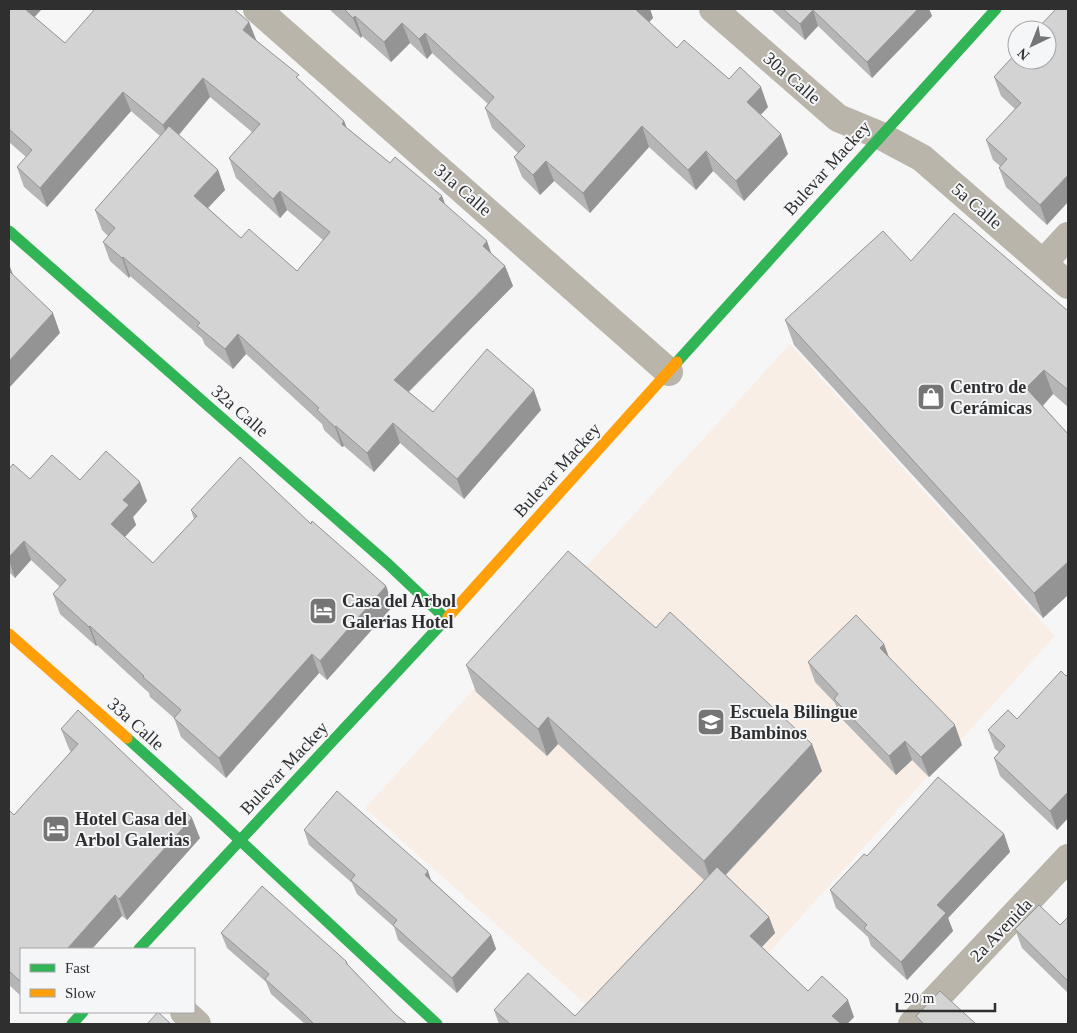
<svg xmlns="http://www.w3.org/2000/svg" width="1077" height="1033" font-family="Georgia,serif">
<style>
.education{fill:#f9eee6}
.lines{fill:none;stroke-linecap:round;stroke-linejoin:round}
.street{stroke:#bab5aa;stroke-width:28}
.fast{stroke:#30b455;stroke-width:11}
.slow{stroke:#ff9f0a;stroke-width:11}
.wall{fill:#b5b5b5;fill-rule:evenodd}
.shaded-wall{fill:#949494}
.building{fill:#d3d3d3;stroke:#949494}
.labels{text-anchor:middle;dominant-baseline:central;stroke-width:4;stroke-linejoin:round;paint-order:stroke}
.street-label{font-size:18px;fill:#2f2f30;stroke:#f5f6f8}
.poi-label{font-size:18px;font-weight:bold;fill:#2f2f30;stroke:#f5f6f8;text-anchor:start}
</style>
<rect width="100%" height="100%" fill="#f6f6f7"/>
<path class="education" d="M790 344 1055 636 704 1024H608L365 808Z"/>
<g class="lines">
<path class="street" d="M257 9 669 372
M713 9 838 118 879 135 922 158 1068 285
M1043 263 1068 236
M184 1012 197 1024
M912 1024 1068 858"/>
<path class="fast" d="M9 231 388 564 446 619
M677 362 996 9
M127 738 216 818 437 1024
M139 949 448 617
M72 1024 83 1012"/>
<path class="slow" d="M448 617 677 362
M9 634 127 738"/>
</g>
<path class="wall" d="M9 9 34 17 65 43 249 22 256 40 344 121 347 128 390 163 442 196 445 204 492 254 505 266 513 286 409 392 433 412 541 410 464 499 400 443 374 472 344 446 342 447 324 430 322 424 246 354 233 369 205 345 202 338 130 276 129 278 110 261 103 242 108 236 102 230 95 210 160 136 131 111 47 207 24 187 17 167 26 157 9 142ZM210 97 252 132 229 158 236 178 280 218 287 210 323 240 297 271 241 238 208 208 225 190 218 170 179 135Z
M329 9H650L653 18 649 22 677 48 729 79 768 107 760 115 788 154 744 201 713 171 696 190 649 147 590 213 554 181 540 195 522 177 514 157 518 153 492 128 485 108 488 104 432 53 427 59 410 43 391 62 362 36 361 38Z
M771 9H929L932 16 872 78 818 26 805 40Z
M1059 9 1047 225 1006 187 999 168 1000 166 993 160 986 140 1015 109 1001 96 994 77Z
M911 261 1068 311V407L1053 394 1043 406 1068 434V595L1043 618 794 345 785 320Z
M9 469 30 479 80 480 147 501 133 517 136 525 125 537 153 563 194 519 191 510 311 524 386 586 393 606 327 680 319 673 226 778 181 737 174 718 150 697 149 693 97 645 96 646 60 614 53 594 60 587 31 560 15 578 9 572Z
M656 628 822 771 726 875 769 917 775 933 762 947 808 991 854 1017 847 1024H499L494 1010 575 1016 704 880 558 744 547 756 476 692 466 665Z
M884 644 889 657 962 745 929 777 912 760 896 775 841 718 835 703 815 682 808 662Z
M1068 674V818L1057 830 1000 776 994 758 999 752 995 749 988 730 1017 719Z
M61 729 200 838 127 920 122 916 21 949V996L9 985V810L14 815 71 752 69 749Z
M304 830 431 880 491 935 496 949 457 993 398 940 394 927 357 894 352 883 309 845Z
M1004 834 1010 852 948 918 953 931 907 980 871 946 868 937 836 908 830 890 867 856Z
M1068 917V993L1022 948 1015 929 1060 925Z
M221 933 347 962 349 966 395 1014 407 1024H305L271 994 266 982 227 948Z
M916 1016 976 1024H918Z"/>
<path class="shaded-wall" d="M22 9H42L28 24Z
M635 9H650L653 18 642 29Z
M918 9H929L932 16 872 78 867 62Z
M813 10 818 26 805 40 800 24Z
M355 16 362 36 361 38 353 18Z
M249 22 257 42 243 30Z
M402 23 410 43 391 62 384 42Z
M425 33 432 53 427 59 419 39Z
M203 78 210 97 170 145 163 125Z
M761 87 768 107 754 122 747 102Z
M123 92 131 111 47 207 40 188Z
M344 121 351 140 342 124Z
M642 126 649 147 590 213 583 193Z
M781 134 788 154 744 201 736 181Z
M706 151 713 171 696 190 688 170Z
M546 161 554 181 540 195 533 175Z
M218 170 225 190 201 215 194 196Z
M1068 175V202L1047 225 1040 205Z
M280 191 287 210 280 218 273 199Z
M442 196 449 216 439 199Z
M487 241 494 261 483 246Z
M123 257 130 276 129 278 122 258Z
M9 264 15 280 9 282Z
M505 266 513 286 401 399 394 380Z
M53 313 60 333 9 388V361Z
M238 334 246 354 233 369 225 349Z
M1044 370 1053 394 1036 413 1026 388Z
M534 390 541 410 464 499 457 479Z
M393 423 400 443 374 472 367 453Z
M336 426 344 446 342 447 335 427Z
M140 482 147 501 133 517 136 525 118 544 111 524 123 500Z
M24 541 31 560 15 578 9 560V557Z
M1068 562V595L1043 618 1034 593Z
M386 586 393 606 327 680 320 661Z
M90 626 97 645 96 646 89 627Z
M884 644 891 664 880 648Z
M312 654 319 673 226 778 219 758Z
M548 717 558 744 547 756 538 729Z
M955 725 962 745 929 777 921 757Z
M905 741 912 760 896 775 889 756Z
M812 744 822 771 713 888 704 861Z
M1068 792V818L1057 830 1050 811Z
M192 818 200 838 127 920 119 899Z
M1004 834 1010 852 948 918 953 931 907 980 901 962 937 905Z
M428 871 433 886 425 875Z
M115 895 122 916 92 949H67Z
M769 917 775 933 756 953 750 936Z
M491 935 496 949 457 993 452 978Z
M848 1000 854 1017 847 1024H835L832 1016Z"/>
<path class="building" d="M9 9H25L65 43 95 9H234L249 22 243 30 299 75 296 77 344 121 342 124 390 163 395 157 442 196 439 199 487 241 483 246 505 266 394 380 433 412 487 349 534 390 457 479 393 423 367 453 336 426 335 427 317 410 319 408 238 334 225 349 197 326 200 323 123 257 122 258 103 242 115 228 95 210 169 126 218 170 194 196 241 238 249 229 297 271 330 232 280 191 273 199 229 158 260 124 203 78 163 125 123 92 40 188 17 167 32 150 9 129Z
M344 9H636H635L677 48 684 40 729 79 740 67 761 87 747 102 781 134 736 181 706 151 688 170 642 126 583 193 546 161 533 175 514 157 525 146 485 108 494 97 425 33 419 39 402 23 384 42 355 16 353 18Z
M783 9H918L867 62 813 10 800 24Z
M1056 9H1068V175L1040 205 999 168 1007 159 986 140 1021 103 994 77 1017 52V60H1047V30H1036Z
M954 213 1068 311V390L1044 370 1026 388 1068 434V562L1034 593 785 320 883 231 911 261Z
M9 271 53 313 9 361Z
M106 451 140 482 123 500 129 505 111 524 153 563 197 516 191 510 240 457 311 524 312 521 386 586 320 661 312 654 219 758 174 718 181 710 143 677 144 676 90 626 89 627 53 594 66 580 24 541 9 557V469L13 464 30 479 52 455 80 480Z
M568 551 656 628 670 612 812 744 704 861 548 717 538 729 466 665Z
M856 615 884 644 880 648 955 725 921 757 905 741 889 756 834 699 838 694 808 662Z
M1061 671 1066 676 1068 674V792L1050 811 994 758 1005 746 988 730 1008 710 1017 719Z
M78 710 192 818 119 899 115 895 67 949H21V982L9 971V810L14 815 78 744 61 729Z
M938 777 1004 834 937 905 946 913 901 962 864 928 867 925 830 890 864 854 867 856Z
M337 791 428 871 425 875 491 935 452 978 393 925 397 920 351 880 355 875 304 830Z
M717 867 769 917 750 936 808 991 822 976 848 1000 832 1016 841 1024H510L494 1010 528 973 575 1016Z
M262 886 347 962 346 963 395 1014 407 1024H314L303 1013 265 979 269 974 221 933Z
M1039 905 1060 925 1068 917V981L1015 929Z
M940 991 976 1024H924L916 1016Z
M158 1012 171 1024H147Z"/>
<defs>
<symbol id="shop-square" viewBox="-11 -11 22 22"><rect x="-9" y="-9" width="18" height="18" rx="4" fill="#757576" stroke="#f5f6f8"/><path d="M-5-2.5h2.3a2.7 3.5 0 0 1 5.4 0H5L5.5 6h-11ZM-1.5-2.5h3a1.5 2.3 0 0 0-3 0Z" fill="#fff"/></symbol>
<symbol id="hotel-square" viewBox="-11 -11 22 22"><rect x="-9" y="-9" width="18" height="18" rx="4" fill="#757576" stroke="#f5f6f8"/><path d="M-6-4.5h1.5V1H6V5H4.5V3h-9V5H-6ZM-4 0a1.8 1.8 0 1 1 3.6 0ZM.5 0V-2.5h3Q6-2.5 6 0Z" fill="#fff"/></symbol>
<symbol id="school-square" viewBox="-11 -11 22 22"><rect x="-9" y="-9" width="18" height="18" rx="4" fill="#757576" stroke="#f5f6f8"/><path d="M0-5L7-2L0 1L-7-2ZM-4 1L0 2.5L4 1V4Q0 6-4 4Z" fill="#fff"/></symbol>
</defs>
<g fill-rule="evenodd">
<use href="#shop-square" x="915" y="381" width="32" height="32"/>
<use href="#hotel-square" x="307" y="595" width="32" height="32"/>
<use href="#school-square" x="695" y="706" width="32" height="32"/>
<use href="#hotel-square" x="40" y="813" width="32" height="32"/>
</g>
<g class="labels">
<g class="street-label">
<text transform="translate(792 78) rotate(41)">30a Calle</text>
<text transform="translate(827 168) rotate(-48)">Bulevar Mackey</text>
<text transform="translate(463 190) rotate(41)">31a Calle</text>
<text transform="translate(977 206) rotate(41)">5a Calle</text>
<text transform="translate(240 411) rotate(41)">32a Calle</text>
<text transform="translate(557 470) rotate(-48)">Bulevar Mackey</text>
<text transform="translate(136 724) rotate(42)">33a Calle</text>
<text transform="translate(284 768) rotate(-47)">Bulevar Mackey</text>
<text transform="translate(1001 930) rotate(-46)">2a Avenida</text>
</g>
<g class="poi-label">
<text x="950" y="387">Centro de<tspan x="950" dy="21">Cerámicas</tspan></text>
<text x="342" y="601">Casa del Arbol<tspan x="342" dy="21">Galerias Hotel</tspan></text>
<text x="730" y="712">Escuela Bilingue<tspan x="730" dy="21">Bambinos</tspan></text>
<text x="75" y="819">Hotel Casa del<tspan x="75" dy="21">Arbol Galerias</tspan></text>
</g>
</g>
<rect width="1077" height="1033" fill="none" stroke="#2f2f30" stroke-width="20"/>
<rect x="20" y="948" width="175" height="65" fill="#f5f6f8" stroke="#a6a6a8"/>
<rect x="30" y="964" width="25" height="8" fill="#30b455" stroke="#a6a6a8"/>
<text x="65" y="973" font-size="15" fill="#2f2f30">Fast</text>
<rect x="30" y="989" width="25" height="8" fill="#ff9f0a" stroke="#a6a6a8"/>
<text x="65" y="998" font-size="15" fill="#2f2f30">Slow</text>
<g transform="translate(1032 45) rotate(223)"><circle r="24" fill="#f5f6f8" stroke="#a6a6a8"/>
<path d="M0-4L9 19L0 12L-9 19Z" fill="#757576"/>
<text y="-8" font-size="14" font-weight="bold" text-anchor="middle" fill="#2f2f30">N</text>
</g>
<path d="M897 1003v8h98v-8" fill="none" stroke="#2f2f30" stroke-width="2.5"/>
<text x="904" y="1003" font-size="15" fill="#2f2f30" stroke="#f5f6f8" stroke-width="4" paint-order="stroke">20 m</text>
</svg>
